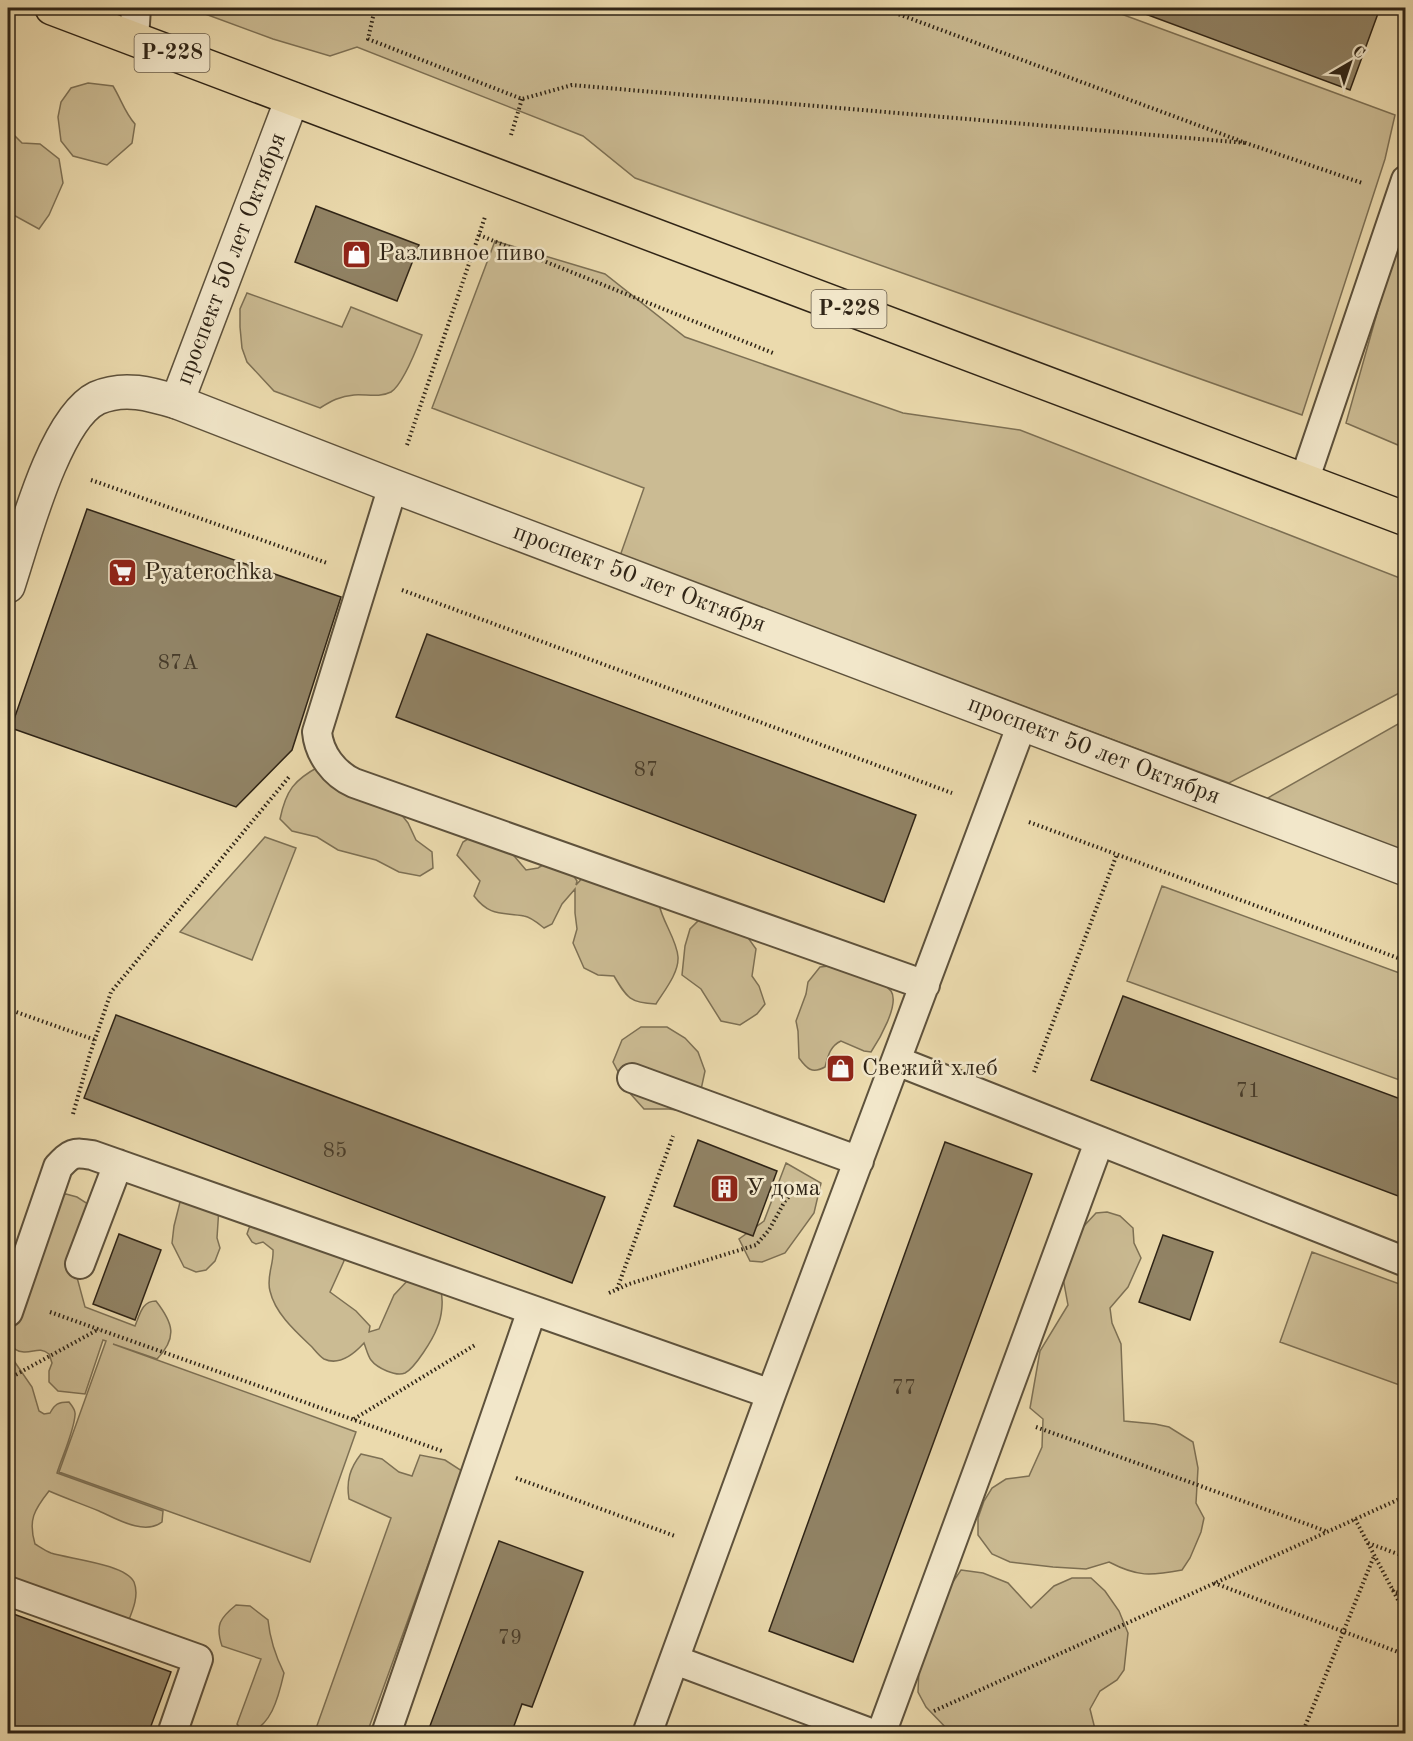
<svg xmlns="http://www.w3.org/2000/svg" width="1413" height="1741" font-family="'Old Standard TT',serif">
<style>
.green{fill:#cbbb93;stroke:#7d7054;stroke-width:1.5}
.building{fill:#918365;stroke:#2f2416;stroke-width:1.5}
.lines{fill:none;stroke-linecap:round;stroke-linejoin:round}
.service-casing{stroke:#5e523c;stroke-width:32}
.minor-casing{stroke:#5e523c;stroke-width:36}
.tertiary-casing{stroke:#5e523c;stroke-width:36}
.primary-casing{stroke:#2f2416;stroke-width:36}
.path{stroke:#2f2416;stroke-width:4;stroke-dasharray:1.5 3;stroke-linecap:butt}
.service{stroke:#f2e7ca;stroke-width:28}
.minor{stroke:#f2e7ca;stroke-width:33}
.tertiary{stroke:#f2e7ca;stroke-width:33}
.primary{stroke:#ebdaad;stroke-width:33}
.labels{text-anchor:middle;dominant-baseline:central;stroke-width:5;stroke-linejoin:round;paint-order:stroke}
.number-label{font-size:21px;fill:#483c2a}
.shield{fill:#f2e7ca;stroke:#6a5e4c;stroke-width:1.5}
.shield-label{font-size:22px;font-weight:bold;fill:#2f2416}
.poi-label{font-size:24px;fill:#2f2416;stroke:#f2e7ca;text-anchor:start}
.street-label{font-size:24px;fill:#2f2416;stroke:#f2e7ca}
</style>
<rect width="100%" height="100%" fill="#ebdaad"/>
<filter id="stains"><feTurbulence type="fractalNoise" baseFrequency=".00333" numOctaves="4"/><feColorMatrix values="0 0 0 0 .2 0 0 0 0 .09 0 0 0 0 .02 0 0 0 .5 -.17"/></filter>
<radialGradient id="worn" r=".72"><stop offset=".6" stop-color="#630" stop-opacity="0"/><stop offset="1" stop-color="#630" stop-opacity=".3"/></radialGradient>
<path class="green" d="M189 8H1105L1395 115 1385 159 1302 415 635 178 583 136 357 47 330 56 273 39Z
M88 83 113 86C121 99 125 113 135 124L132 143 107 165 73 156 61 141 58 117 61 102 71 88Z
M8 129 22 143 40 144 59 159 63 183 49 215 39 229 8 212Z
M1398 239 1406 241 1405 448 1346 423Z
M495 241 605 274 685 337 903 413 1020 430 1405 580V690L1229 783 620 556 644 488 432 408Z
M247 293 342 327 351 307 422 335C417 348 402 385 391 392 379 398 366 394 354 395 340 396 331 401 320 408L274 391 247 362 242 348 240 327V309Z
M1405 720V851L1266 799Z
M320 766 397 809 408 823 416 840 432 852 433 868 420 876 399 872 376 860 338 850 317 837 292 831 280 819C286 790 294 780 320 766Z
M474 835 504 844 526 870 538 868 551 860 573 875 577 881 576 885 587 873 659 904C662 921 677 940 678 957 679 973 664 991 656 1004 630 1003 627 998 614 976L598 975 584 968 573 943 577 929 575 913V889L562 904 552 924 544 928C539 924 531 917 524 916 502 912 490 917 474 896L480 881 457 855 463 842Z
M265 837 296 848 252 960 180 932Z
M1162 886 1405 975V1082L1127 981Z
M704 915 744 932 756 949 752 976 759 986 765 1004 757 1014 740 1025 721 1021 701 989 682 975 685 946 690 929Z
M829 966C844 971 881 978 891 991 900 1004 879 1040 871 1052L864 1051 841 1041C830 1046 828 1056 825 1067 812 1074 807 1069 799 1058L798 1031 796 1021 806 994 808 982 820 967Z
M641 1027H667L685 1038 698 1052 705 1071 696 1113 669 1109H644L628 1091 613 1062 622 1040Z
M786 1163 821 1183 814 1213 785 1253 762 1262 750 1261 739 1239 764 1221Z
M66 1194 77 1197 88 1204 75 1270 85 1307 135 1326C140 1314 142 1301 156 1301 173 1323 178 1337 157 1359L113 1344 356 1432 310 1562 59 1472 106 1341 103 1340 85 1394 58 1391 49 1382V1371L52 1363 49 1354C40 1347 35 1352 25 1352 8 1353 8 1332 8 1321L63 1195Z
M195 1197 219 1207 217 1238 220 1248 215 1261 206 1270 196 1272 184 1267 172 1243 174 1226 180 1202Z
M1107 1212 1120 1216 1133 1228 1134 1243 1141 1258 1128 1287 1110 1308 1112 1323 1121 1344 1124 1421 1155 1424 1169 1427 1193 1442 1198 1468 1196 1503 1204 1518 1201 1532 1190 1558 1182 1570C1150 1576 1138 1577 1109 1562L1086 1569 1053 1567 1010 1562 992 1554 978 1535V1518L984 1501 992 1488 1006 1479 1029 1476 1042 1447 1043 1419 1030 1408 1040 1351 1068 1305 1061 1267 1072 1239 1096 1213Z
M254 1222 342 1253 344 1261 330 1292 356 1311 370 1326 369 1332 379 1329 394 1295 408 1280 440 1287C444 1299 442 1317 437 1328 433 1339 415 1368 405 1373 396 1377 377 1368 371 1360 368 1356 366 1348 364 1343 354 1354 339 1366 324 1359 319 1356 314 1349 311 1346 295 1331 275 1313 270 1291 266 1277 274 1264 273 1250L263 1242 256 1244 252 1242 247 1234 249 1228Z
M1312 1252 1405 1286V1387L1280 1342Z
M8 1357 12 1358 32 1387 39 1411 44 1414 50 1413C55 1404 58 1402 69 1402 72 1406 76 1410 75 1415 74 1431 62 1457 57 1473L163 1511 162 1522C144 1536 115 1518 99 1511 82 1504 65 1498 49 1491 34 1510 28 1520 35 1544 40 1547 46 1551 51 1553 70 1559 125 1564 134 1582 140 1597 131 1614 126 1627L8 1585Z
M361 1454 382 1459 399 1472 412 1476 420 1455 445 1460 462 1471 367 1733 314 1734 391 1518 349 1499C346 1481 350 1468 361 1454Z
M961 1570 983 1573 1008 1583 1031 1608 1054 1586 1072 1578H1091L1105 1591 1119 1611 1128 1633 1124 1670 1117 1680 1100 1691 1090 1709 1096 1733H951L926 1707 918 1692 919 1668 948 1589Z
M236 1605 250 1606 268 1620C270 1640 275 1655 284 1673 279 1695 271 1731 244 1733L237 1724 261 1659 222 1646C215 1625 220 1618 236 1605Z"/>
<path class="building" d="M1141 8H1380L1350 90 1140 12Z
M316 206 419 245 397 301 295 262Z
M87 509 341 597 292 750 236 807 11 728Z
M427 634 916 815 884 902 396 717Z
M1123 996 1406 1101V1199L1091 1080Z
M116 1015 605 1197 572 1283 84 1098Z
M698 1140 777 1171 753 1236 674 1206Z
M945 1142 1032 1174 853 1662 769 1631Z
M119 1234 161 1250 135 1320 93 1304Z
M1163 1235 1213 1252 1190 1320 1139 1302Z
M499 1541 583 1572 532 1707 522 1704 511 1734H427Z
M8 1612 171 1672 148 1734H8Z"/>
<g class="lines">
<defs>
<path id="service" d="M134 39 136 8
M1304 481 1406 180
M393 486 317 732C319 754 334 774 354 783L925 985
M897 1061 1406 1262
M632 1078 859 1161
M80 1264 118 1164
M8 1312 58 1167C71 1153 73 1152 92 1155L771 1394
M8 1591 198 1659 172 1734
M675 1660 873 1734
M386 1734 532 1310
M647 1734 771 1394 1022 724
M881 1734 1099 1142"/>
<path id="minor" d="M8 586C23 541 54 419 97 398 124 386 151 394 177 402"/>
<g id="tertiary">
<path id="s1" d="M292 99 177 402 393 486 1406 869"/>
</g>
<path id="primary" d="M52 8 1406 519"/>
</defs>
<use href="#service" class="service-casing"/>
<use href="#minor" class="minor-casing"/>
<use href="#tertiary" class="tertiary-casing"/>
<use href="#primary" class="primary-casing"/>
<path class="path" d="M375 8 368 39 522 99 572 85 1246 143
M882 8 1246 143 1362 183
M511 135 522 99
M479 235 773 353
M407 445 485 217
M91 480 327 563
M402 590 952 793
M1029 822 1406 961
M8 1009 95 1040
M1034 1072 1117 854
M73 1114 90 1054 111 992 289 777
M617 1289 673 1136
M609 1293 629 1284 756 1245 769 1230 785 1201 801 1183
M50 1312 442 1451
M8 1379 99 1329
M354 1419 475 1345
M1036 1427 1326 1531
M516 1478 675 1536
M1355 1519 1406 1615
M1368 1543 1406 1557
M1214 1583 1406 1655
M1392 1590 1406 1596
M934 1711 1406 1496
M1302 1734 1374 1556"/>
<use href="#service" class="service"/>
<use href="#minor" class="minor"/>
<use href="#tertiary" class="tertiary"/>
<use href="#primary" class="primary"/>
</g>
<defs>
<symbol id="shop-square" viewBox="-11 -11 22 22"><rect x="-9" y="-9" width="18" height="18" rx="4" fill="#8f2418" stroke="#f2e7ca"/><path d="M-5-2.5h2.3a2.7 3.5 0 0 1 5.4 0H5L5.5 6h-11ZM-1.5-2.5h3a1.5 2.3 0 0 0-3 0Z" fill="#fff"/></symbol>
<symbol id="supermarket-square" viewBox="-11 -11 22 22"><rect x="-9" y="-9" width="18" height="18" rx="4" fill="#8f2418" stroke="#f2e7ca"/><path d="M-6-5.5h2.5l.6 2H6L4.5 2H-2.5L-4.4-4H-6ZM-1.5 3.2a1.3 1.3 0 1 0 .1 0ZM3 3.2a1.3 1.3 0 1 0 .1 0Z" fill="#fff"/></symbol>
<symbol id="building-square" viewBox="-11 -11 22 22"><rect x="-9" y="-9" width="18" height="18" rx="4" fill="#8f2418" stroke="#f2e7ca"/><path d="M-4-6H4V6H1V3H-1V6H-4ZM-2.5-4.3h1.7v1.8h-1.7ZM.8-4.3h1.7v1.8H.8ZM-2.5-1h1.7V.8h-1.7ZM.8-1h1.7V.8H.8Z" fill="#fff"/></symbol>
</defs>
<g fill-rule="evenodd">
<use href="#shop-square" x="340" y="238" width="33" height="33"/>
<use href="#supermarket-square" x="106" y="556" width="33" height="33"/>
<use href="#shop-square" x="824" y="1052" width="33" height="33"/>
<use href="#building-square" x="708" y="1172" width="33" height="33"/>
</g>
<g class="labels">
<g class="number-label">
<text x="178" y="663">87А</text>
<text x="646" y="770">87</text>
<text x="1248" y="1091">71</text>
<text x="335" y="1151">85</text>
<text x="904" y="1388">77</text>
<text x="510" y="1638">79</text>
</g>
<g class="shield">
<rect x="134.5" y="34" width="75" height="38" rx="4.5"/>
<rect x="811.5" y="290" width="75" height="38" rx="4.5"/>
</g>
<g class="shield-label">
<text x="172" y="53">Р-228</text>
<text x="849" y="309">Р-228</text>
</g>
<g class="poi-label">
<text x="378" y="254">Разливное пиво</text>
<text x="144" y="573">Pyaterochka</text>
<text x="862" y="1069">Свежий хлеб</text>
<text x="746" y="1189">У дома</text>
</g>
<g class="street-label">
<text transform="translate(232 259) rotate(-69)">проспект 50 лет Октября</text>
<text stroke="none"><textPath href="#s1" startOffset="819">проспект 50 лет Октября</textPath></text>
<text stroke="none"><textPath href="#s1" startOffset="1305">проспект 50 лет Октября</textPath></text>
</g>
</g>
<rect width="1413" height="1741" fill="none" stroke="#ebdaad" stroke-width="30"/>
<rect x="9" y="9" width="1395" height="1723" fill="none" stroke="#2f2416" stroke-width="3"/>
<rect x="15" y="15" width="1383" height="1711" fill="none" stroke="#2f2416" stroke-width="1.5"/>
<g transform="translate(1350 63) rotate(39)" stroke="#f2e7ca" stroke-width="4.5" paint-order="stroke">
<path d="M0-4.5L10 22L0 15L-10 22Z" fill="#2f2416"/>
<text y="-9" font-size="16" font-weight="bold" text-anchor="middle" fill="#2f2416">С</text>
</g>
<rect width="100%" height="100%" filter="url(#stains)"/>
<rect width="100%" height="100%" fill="url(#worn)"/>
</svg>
